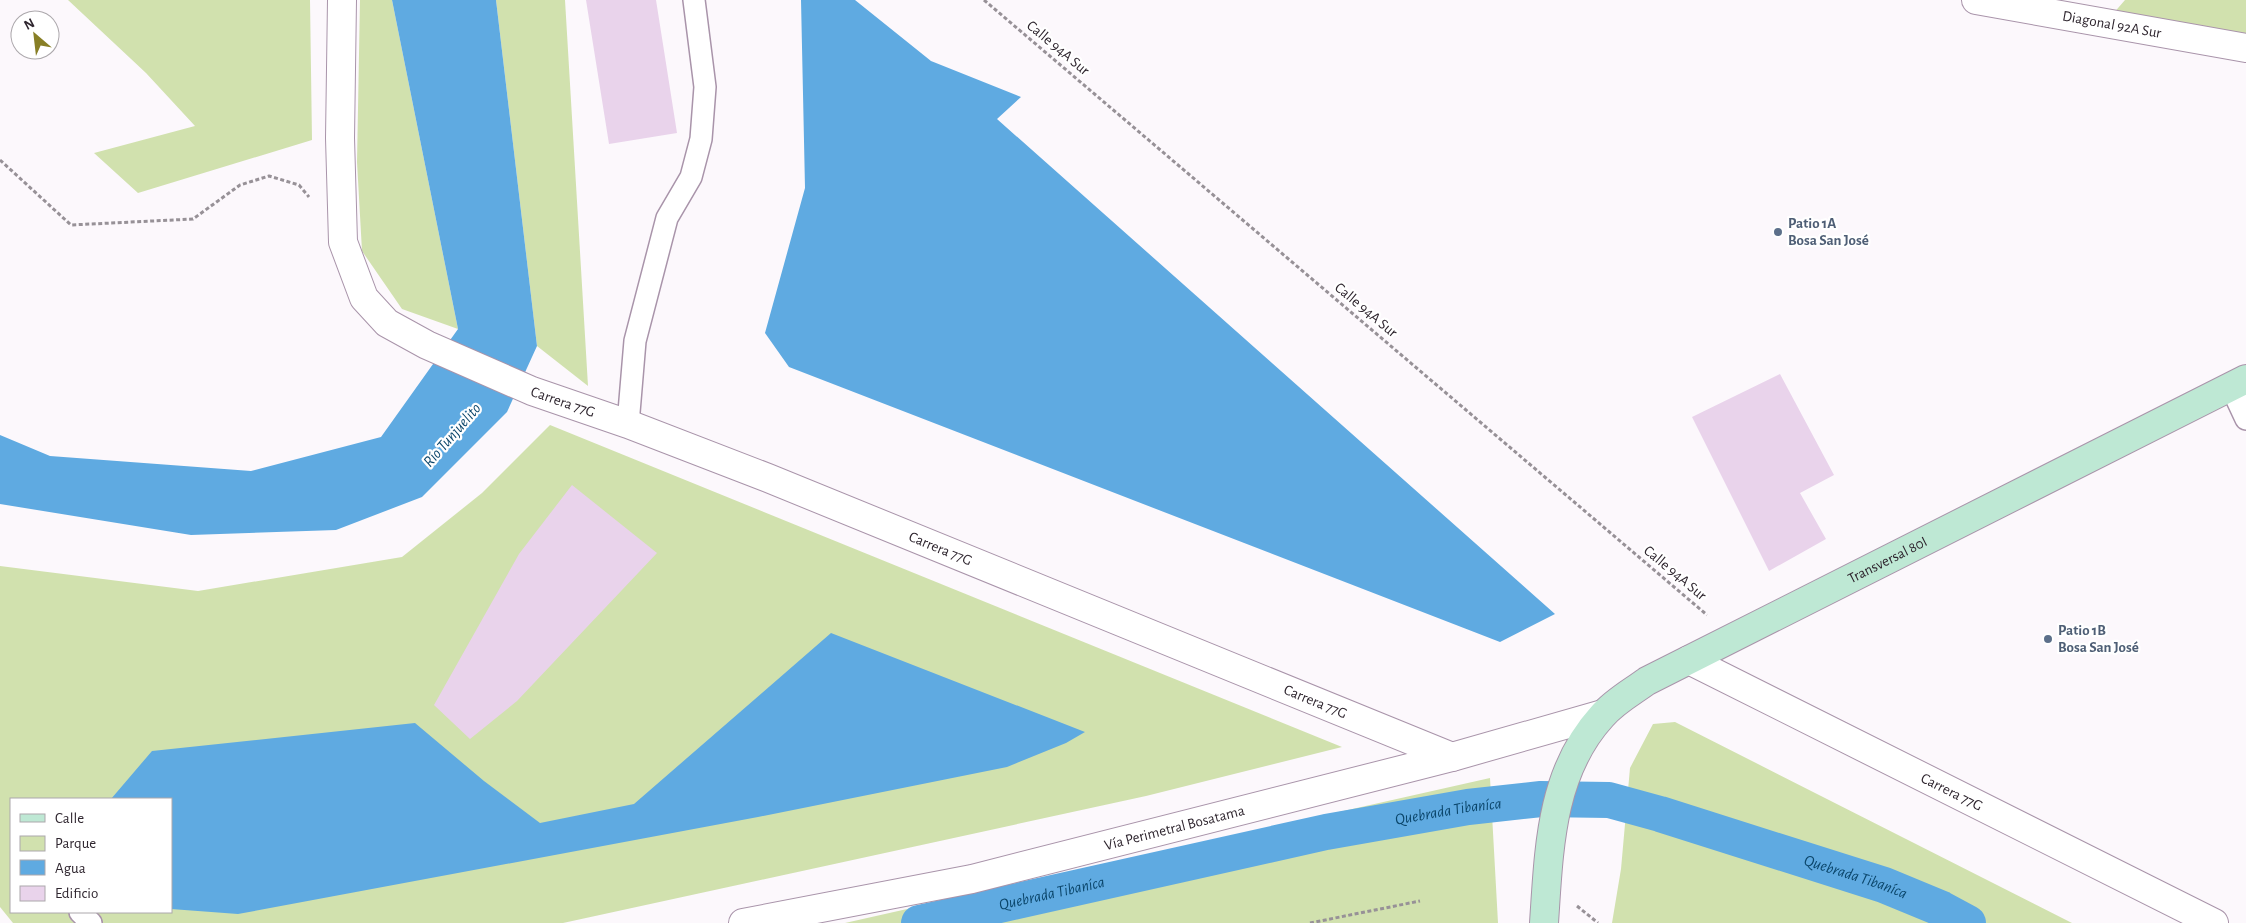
<svg xmlns="http://www.w3.org/2000/svg" width="2246" height="923" font-family="'Alegreya Sans',sans-serif">
<style>
.green{fill:#d1e1ae;fill-rule:evenodd}
.water{fill:#5faae1}
.lines{fill:none;stroke-linecap:round;stroke-linejoin:round}
.canal{stroke:#5faae1;stroke-width:36}
.building{fill:#e9d3eb}
.service-casing{stroke:#a994aa;stroke-width:24}
.minor-casing{stroke:#a994aa;stroke-width:30}
.secondary-casing{stroke:#a994aa;stroke-width:30}
.path{stroke:#979197;stroke-width:3;stroke-dasharray:4 2.5;stroke-linecap:butt}
.service{stroke:#fff;stroke-width:21}
.minor{stroke:#fff;stroke-width:28}
.secondary{stroke:#bee8d4;stroke-width:28}
.service-dot{fill:#5c6f8a;stroke:#fff;stroke-width:2}
.labels{text-anchor:middle;dominant-baseline:central;stroke-width:4.5;stroke-linejoin:round;paint-order:stroke}
.street-label{font-size:15px;fill:#2f262f;stroke:#fff}
.service-label{font-size:15px;font-weight:bold;fill:#4e5e75;stroke:#fff;text-anchor:start}
.water-label{font-size:16px;font-style:italic;fill:#0b466b;stroke:#fff}
</style>
<rect width="100%" height="100%" fill="#fcf8fc"/>
<path class="green" d="M68 0H310L312 140 138 193 94 153 195 126 146 73Z
M360 0H392L458 329 402 309 362 251 357 162Z
M496 0H565L588 386 537 346Z
M2125 0H2246V34L2112 15Z
M550 425 1342 747 1146 796 563 923H13L0 907V566L198 591 402 557 482 493ZM11 799H171V912H11Z
M1675 722 2072 923H1612L1621 869 1630 768 1653 724Z
M1490 778 1498 923H845Z"/>
<path class="water" d="M392 0H496L537 346 507 412 422 497 336 530 191 535 0 504V435L50 456 251 471 381 437 458 329Z
M801 0H855L931 61 1021 97 997 119 1555 614 1500 642 789 367 765 333 805 188Z
M831 633 1085 732 1066 743 1007 767 758 817 238 914 171 909V799H111L152 751 415 723 484 781 540 823 634 804Z"/>
<g class="lines">
<path class="canal" id="s1" d="M919 923 1326 832 1468 807 1541 799 1609 800 1660 814 1884 885 1942 909 1968 923"/>
</g>
<path class="building" d="M586 0H656L677 133 609 144Z
M1780 374 1834 475 1800 493 1826 539 1769 571 1692 417Z
M572 485 657 553 517 701 470 739 434 705 519 554Z"/>
<g class="lines">
<defs>
<path id="service" d="M2231 387 2246 419
M628 424 635 341 667 218 691 177 701 139 705 87 694 0
M80 912 91 923"/>
<g id="minor">
<path id="s2" d="M342 0 340 138 343 242 364 298 387 323 427 345 532 391 628 424 768 478 1452 757"/>
<path id="s3" d="M1976 0 2246 48"/>
<path id="s4" d="M1689 660 2214 923"/>
<path id="s5" d="M743 923 972 879 1452 757 1603 714"/>
</g>
<g id="secondary">
<path id="s6" d="M1544 923C1549 850 1550 773 1602 716 1615 701 1632 692 1647 681L2246 379"/>
</g>
</defs>
<use href="#service" class="service-casing"/>
<use href="#minor" class="minor-casing"/>
<use href="#secondary" class="secondary-casing"/>
<path class="path" d="M984 0 1707 615
M0 160 71 225 193 219 240 185 269 176 299 185 309 197
M1577 906 1598 923
M1310 923 1420 901"/>
<use href="#service" class="service"/>
<use href="#minor" class="minor"/>
<use href="#secondary" class="secondary"/>
</g>
<g class="service-dot">
<circle cx="1778" cy="232" r="5"/>
<circle cx="2048" cy="639" r="5"/>
</g>
<g class="labels">
<g class="street-label">
<text stroke="none"><textPath href="#s3" startOffset="138">Diagonal 92A Sur</textPath></text>
<text transform="translate(1058 48) rotate(40)">Calle 94A Sur</text>
<text transform="translate(1366 310) rotate(40)">Calle 94A Sur</text>
<text stroke="none"><textPath href="#s2" startOffset="529">Carrera 77G</textPath></text>
<text stroke="none"><textPath href="#s2" startOffset="934">Carrera 77G</textPath></text>
<text stroke="none"><textPath href="#s6" startOffset="546">Transversal 80I</textPath></text>
<text transform="translate(1675 573) rotate(40)">Calle 94A Sur</text>
<text stroke="none"><textPath href="#s2" startOffset="1339">Carrera 77G</textPath></text>
<text stroke="none"><textPath href="#s4" startOffset="294">Carrera 77G</textPath></text>
<text stroke="none"><textPath href="#s5" startOffset="442">Vía Perimetral Bosatama</textPath></text>
</g>
<g class="service-label">
<text x="1788" y="223">Patio 1A<tspan x="1788" dy="17">Bosa San José</tspan></text>
<text x="2058" y="630">Patio 1B<tspan x="2058" dy="17">Bosa San José</tspan></text>
</g>
<g class="water-label">
<text transform="translate(452 435) rotate(-49)">Río Tunjuelito</text>
<text stroke="none"><textPath href="#s1" startOffset="541">Quebrada Tibaníca</textPath></text>
<text stroke="none"><textPath href="#s1" startOffset="961">Quebrada Tibaníca</textPath></text>
<text stroke="none"><textPath href="#s1" startOffset="136">Quebrada Tibaníca</textPath></text>
</g>
</g>
<rect x="10" y="798" width="162" height="115" fill="#ffffff" stroke="#aca8ac"/>
<rect x="20" y="814" width="25" height="8" fill="#bee8d4" stroke="#aca8ac"/>
<text x="55" y="823" font-size="15" fill="#2f262f">Calle</text>
<rect x="20" y="836" width="25" height="15" fill="#d1e1ae" stroke="#aca8ac"/>
<text x="55" y="848" font-size="15" fill="#2f262f">Parque</text>
<rect x="20" y="860" width="25" height="15" fill="#5faae1" stroke="#aca8ac"/>
<text x="55" y="873" font-size="15" fill="#2f262f">Agua</text>
<rect x="20" y="886" width="25" height="15" fill="#e9d3eb" stroke="#aca8ac"/>
<text x="55" y="898" font-size="15" fill="#2f262f">Edificio</text>
<g transform="translate(35 35) rotate(332)"><circle r="24" fill="#ffffff" stroke="#aca8ac"/>
<path d="M0-4L9 19L0 12L-9 19Z" fill="#887f26"/>
<text y="-8" font-size="14" font-weight="bold" text-anchor="middle" fill="#2f262f">N</text>
</g>
</svg>
